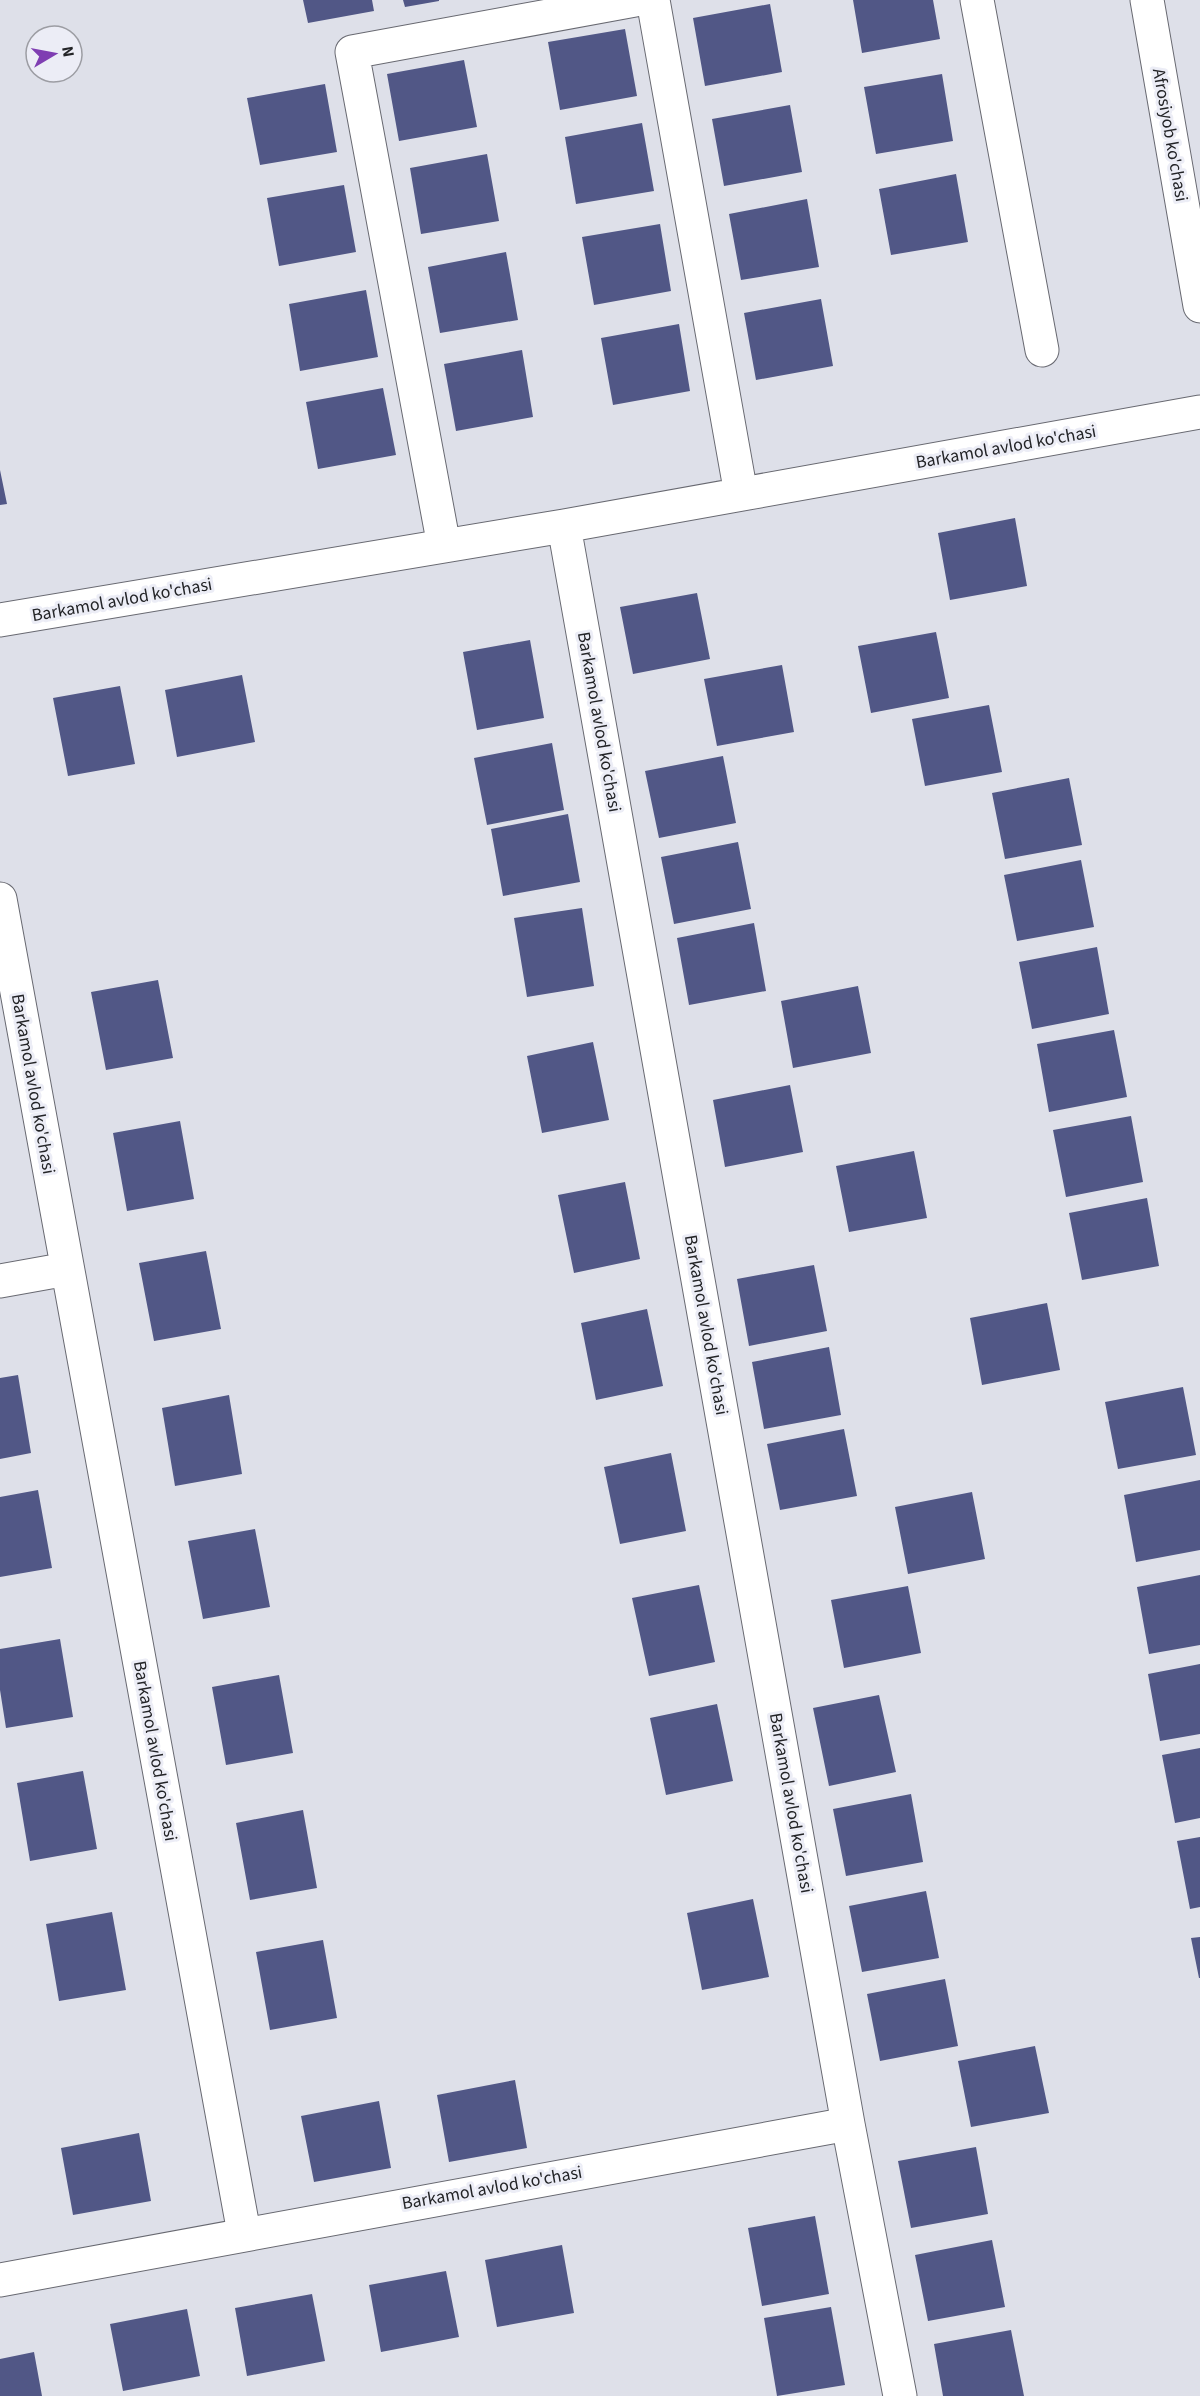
<svg xmlns="http://www.w3.org/2000/svg" width="1200" height="2396" font-family="'Source Sans 3',sans-serif">
<style>
.building{fill:#515786}
.lines{fill:none;stroke-linecap:round;stroke-linejoin:round}
.street-casing{stroke:#686971;stroke-width:35}
.secondary-casing{stroke:#686971;stroke-width:35}
.street{stroke:#fff;stroke-width:33}
.secondary{stroke:#fff;stroke-width:33}
.labels{text-anchor:middle;dominant-baseline:central;stroke-width:6;stroke-linejoin:round;paint-order:stroke}
.street-label{font-size:18px;fill:#232427;stroke:#ecedf6}
</style>
<rect width="100%" height="100%" fill="#dee0e9"/>
<path class="building" d="M303 0H372L374 11 308 23Z
M403 0H439V1L405 7Z
M853 0H933L940 39 862 53Z
M770 4 782 72 705 86 693 18Z
M625 29 637 96 560 110 548 42Z
M464 60 477 127 399 141 387 74Z
M942 74 953 141 876 154 864 87Z
M325 84 337 152 260 165 247 98Z
M790 105 802 172 724 186 712 119Z
M642 123 654 191 576 204 565 137Z
M487 154 499 221 421 234 410 168Z
M956 174 968 242 891 255 879 189Z
M344 185 356 252 279 266 267 198Z
M807 199 819 267 741 280 729 214Z
M660 224 671 291 594 305 582 237Z
M506 252 518 320 440 333 428 267Z
M366 290 378 357 300 371 289 304Z
M821 299 833 366 756 380 744 313Z
M679 324 690 391 613 405 601 338Z
M522 350 533 417 456 431 444 364Z
M383 388 396 455 318 469 306 402Z
M0 470 7 504 0 505Z
M1015 518 1027 586 950 600 938 533Z
M697 593 710 659 633 674 620 607Z
M936 632 949 698 871 713 858 646Z
M530 640 544 718 477 730 463 652Z
M782 665 794 732 717 746 704 679Z
M242 675 255 742 177 757 165 690Z
M120 686 135 764 68 776 53 698Z
M989 705 1002 772 925 786 912 719Z
M552 743 564 810 487 825 474 758Z
M723 756 736 823 659 838 645 771Z
M1069 778 1082 845 1005 859 992 793Z
M568 814 580 882 503 896 491 829Z
M738 842 751 909 674 924 661 857Z
M1081 860 1094 927 1017 941 1004 875Z
M582 908 594 986 527 997 514 918Z
M754 923 766 991 689 1005 677 938Z
M1097 947 1109 1014 1032 1029 1019 962Z
M158 980 173 1058 106 1070 91 992Z
M858 986 871 1053 793 1068 781 1001Z
M1114 1030 1127 1097 1049 1112 1037 1044Z
M593 1042 609 1120 542 1133 527 1056Z
M790 1085 803 1152 725 1167 713 1100Z
M1131 1116 1143 1182 1066 1197 1053 1130Z
M180 1121 194 1199 127 1211 113 1133Z
M914 1151 927 1218 849 1232 836 1166Z
M625 1182 640 1259 574 1273 558 1195Z
M1147 1198 1159 1266 1082 1280 1069 1213Z
M206 1251 221 1329 154 1341 139 1263Z
M814 1265 827 1331 749 1346 737 1279Z
M1047 1303 1060 1370 982 1385 970 1318Z
M647 1309 663 1386 596 1400 581 1323Z
M829 1347 841 1415 764 1429 752 1362Z
M18 1375 31 1453 0 1459V1378Z
M1183 1387 1196 1455 1118 1469 1105 1402Z
M229 1395 242 1474 175 1486 162 1408Z
M844 1429 857 1496 780 1510 767 1444Z
M671 1453 686 1531 620 1544 604 1467Z
M1200 1480V1550L1136 1562 1124 1495Z
M38 1490 52 1568 0 1577V1497Z
M972 1492 985 1559 908 1574 895 1507Z
M255 1529 270 1607 203 1619 188 1541Z
M1200 1575V1645L1149 1654 1137 1587Z
M699 1585 715 1662 649 1676 632 1598Z
M908 1586 921 1653 844 1668 831 1600Z
M60 1639 73 1717 6 1728 0 1690V1649Z
M1200 1664V1734L1160 1741 1148 1674Z
M279 1675 293 1753 226 1765 212 1687Z
M879 1695 896 1772 829 1786 813 1708Z
M717 1704 733 1781 666 1795 650 1718Z
M1200 1748V1818L1175 1823 1162 1755Z
M83 1771 97 1849 30 1861 17 1783Z
M911 1794 923 1862 846 1876 833 1809Z
M303 1810 317 1888 250 1900 236 1823Z
M1200 1837V1907L1190 1909 1177 1841Z
M926 1891 939 1958 862 1972 849 1906Z
M753 1899 769 1977 702 1990 687 1913Z
M112 1912 126 1990 59 2001 46 1924Z
M1200 1937V1978H1199L1191 1938Z
M323 1940 337 2018 270 2030 256 1952Z
M945 1979 958 2046 880 2061 867 1994Z
M1035 2046 1049 2113 971 2127 958 2061Z
M515 2080 527 2148 449 2162 437 2095Z
M379 2101 391 2168 314 2182 301 2116Z
M139 2133 151 2201 73 2215 61 2148Z
M976 2147 988 2214 911 2228 898 2161Z
M815 2216 829 2294 762 2306 748 2228Z
M992 2240 1005 2307 928 2321 915 2255Z
M562 2245 574 2313 497 2327 485 2260Z
M446 2271 459 2337 381 2352 369 2285Z
M312 2294 325 2361 247 2376 235 2308Z
M831 2307 845 2385 777 2396 764 2318Z
M187 2309 200 2376 123 2391 110 2324Z
M1011 2330 1024 2396H943L934 2344Z
M34 2352 42 2396H0V2359Z"/>
<g class="lines">
<defs>
<path id="street" d="M653 0 741 494
M977 0 1042 350
M564 526 848 2124 900 2396
M444 546 352 52 635 0
M0 620 564 526 1200 412
M0 899 244 2233
M0 1281 67 1269
M0 2280 848 2124"/>
<path id="secondary" d="M1147 0 1200 306"/>
</defs>
<use href="#street" class="street-casing"/>
<use href="#secondary" class="secondary-casing"/>
<use href="#street" class="street"/>
<use href="#secondary" class="secondary"/>
</g>
<g class="labels">
<g class="street-label">
<text transform="translate(1170 135) rotate(80)">Afrosiyob ko'chasi</text>
<text transform="translate(1006 447) rotate(-10)">Barkamol avlod ko'chasi</text>
<text transform="translate(122 600) rotate(-10)">Barkamol avlod ko'chasi</text>
<text transform="translate(599 722) rotate(80)">Barkamol avlod ko'chasi</text>
<text transform="translate(33 1084) rotate(80)">Barkamol avlod ko'chasi</text>
<text transform="translate(706 1325) rotate(80)">Barkamol avlod ko'chasi</text>
<text transform="translate(155 1751) rotate(80)">Barkamol avlod ko'chasi</text>
<text transform="translate(791 1803) rotate(80)">Barkamol avlod ko'chasi</text>
<text transform="translate(492 2188) rotate(-10)">Barkamol avlod ko'chasi</text>
</g>
</g>
<g transform="translate(54 54) rotate(80)"><circle r="28" fill="#ecedf6" stroke="#9c9da3" stroke-width="1.5"/>
<path d="M0-4.5L10 22L0 15L-10 22Z" fill="#7f3eb2"/>
<text y="-9" font-size="16" font-weight="bold" text-anchor="middle" fill="#232427">N</text>
</g>
</svg>
